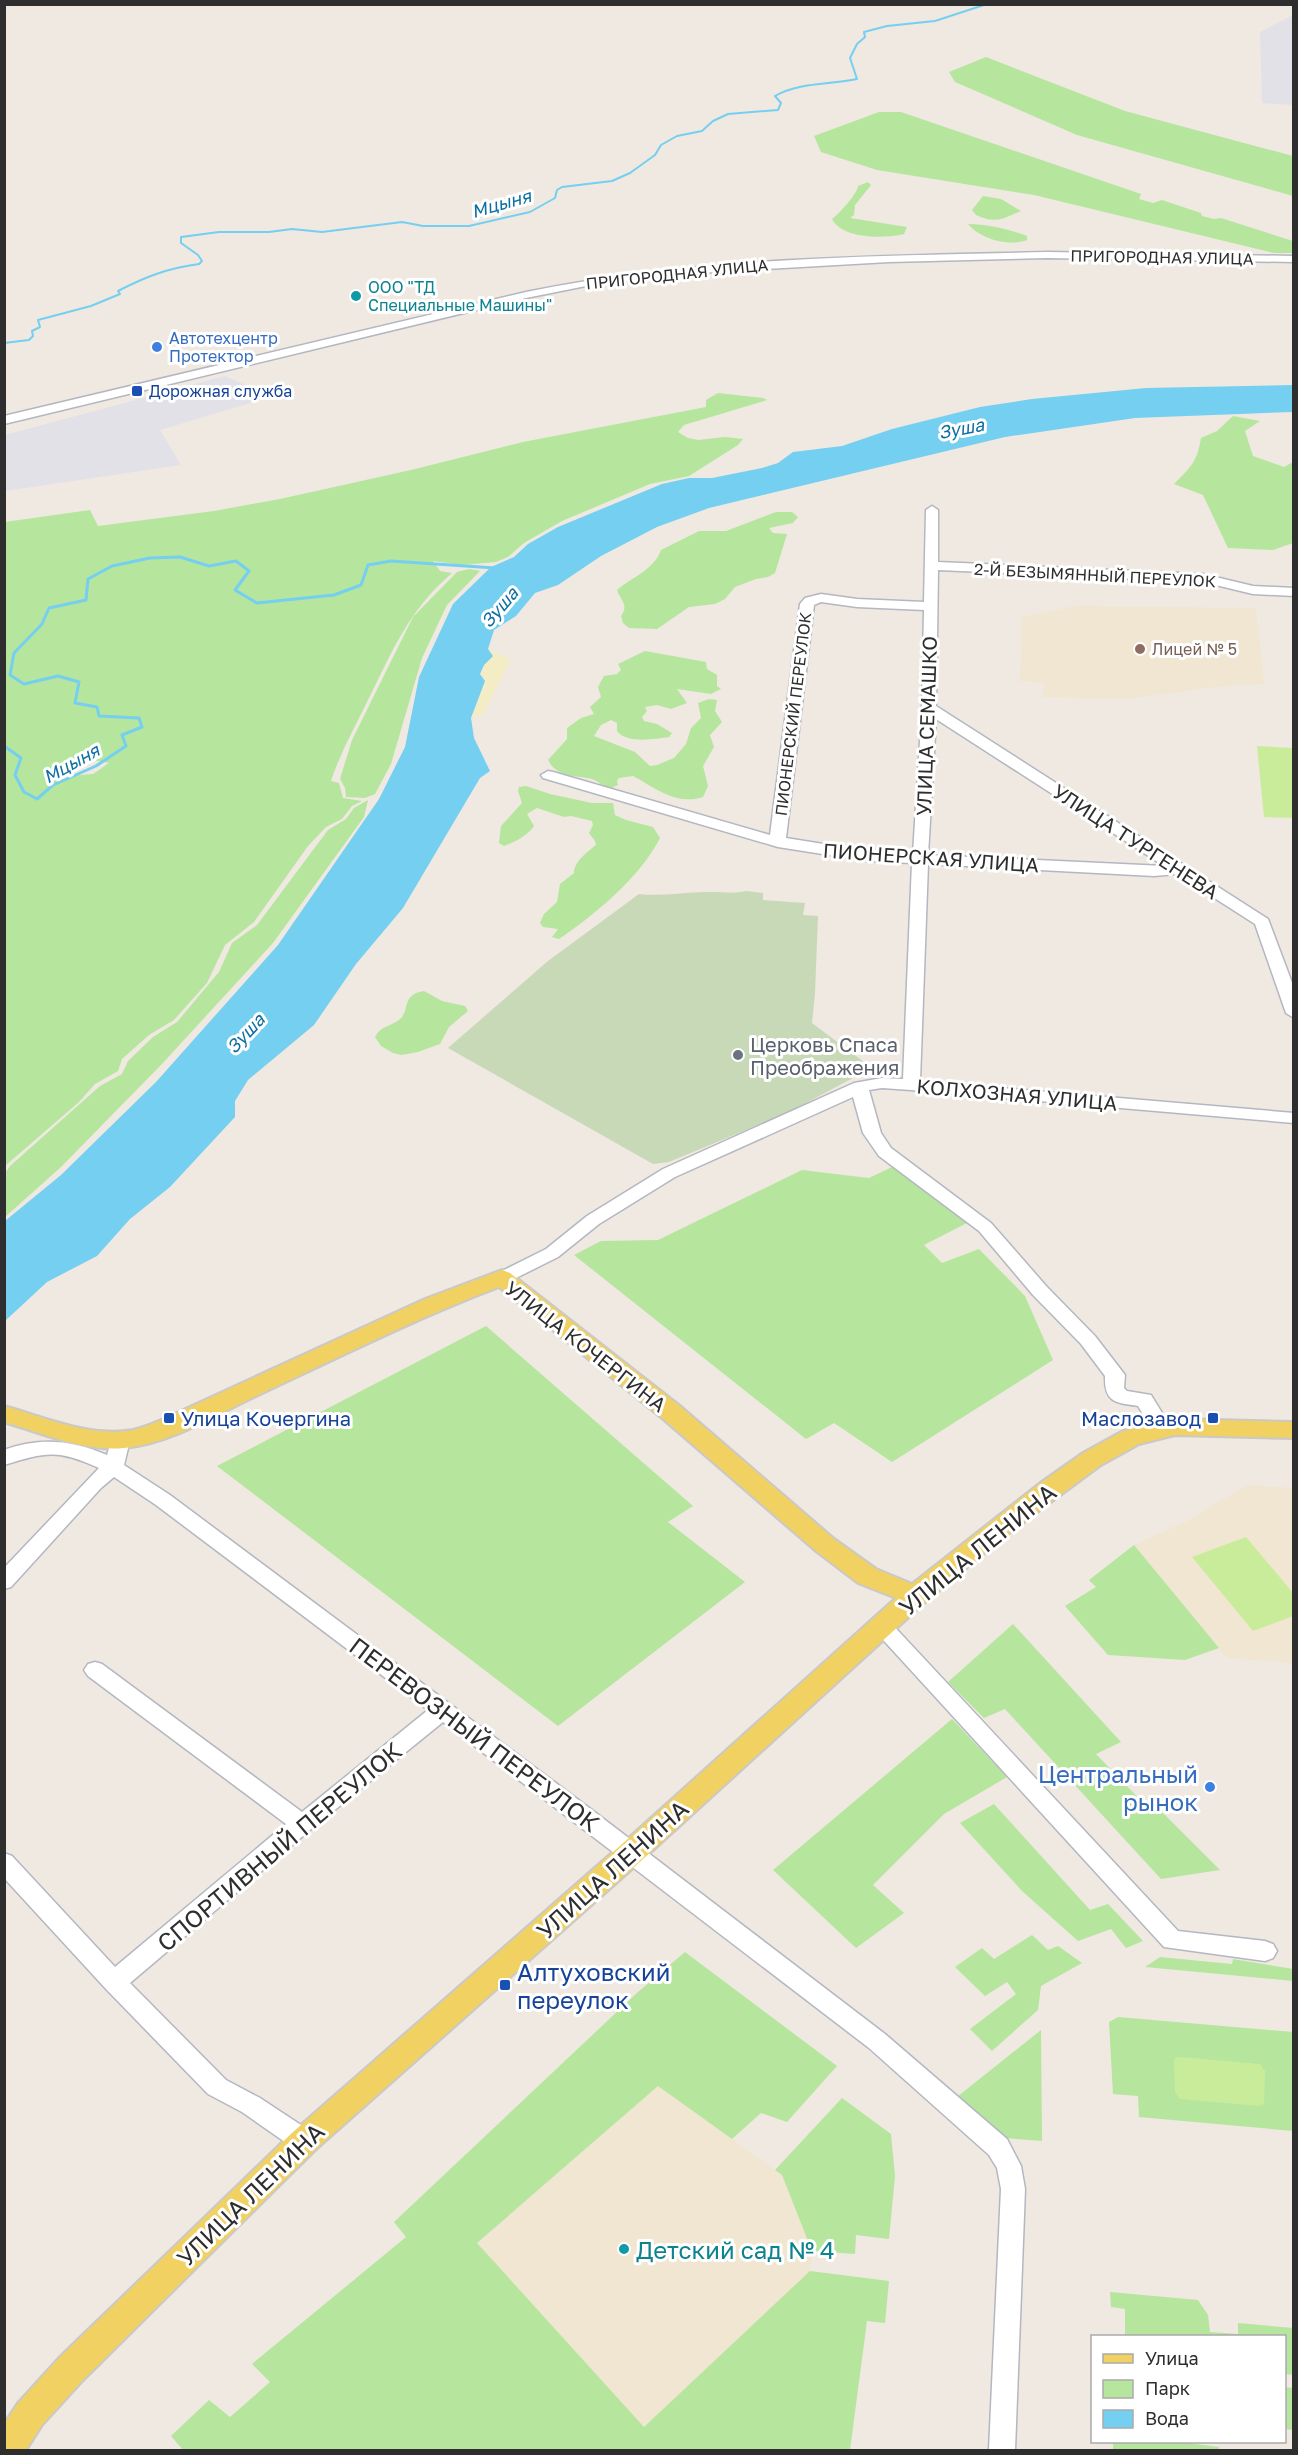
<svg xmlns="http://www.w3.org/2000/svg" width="1298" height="2455" font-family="'Golos Text',sans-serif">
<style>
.industrial{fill:#e3e1e8}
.education{fill:#f0e6d1}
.green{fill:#b6e59e;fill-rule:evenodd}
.sand{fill:#f3ecc5}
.cemetery{fill:#c8d9b8}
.pitch{fill:#c9ec9a}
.water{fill:#75cff0}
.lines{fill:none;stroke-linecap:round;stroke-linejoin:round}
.stream-far1{stroke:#75cff0;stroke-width:2}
.stream{stroke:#75cff0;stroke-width:3}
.minor-casing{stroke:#b4b7c1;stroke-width:3}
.major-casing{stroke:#c9c9c9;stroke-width:4}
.minor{fill:#fff;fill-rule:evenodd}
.major{fill:#f2d163;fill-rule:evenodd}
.culture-dot{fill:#0f9aa8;stroke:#fff;stroke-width:2}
.shop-dot{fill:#3f7fe0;stroke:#fff;stroke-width:2}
.transit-dot{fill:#1a4fb4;stroke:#fff;stroke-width:2}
.education-dot{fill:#8d6e63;stroke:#fff;stroke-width:2}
.worship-dot{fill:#6b7280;stroke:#fff;stroke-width:2}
.labels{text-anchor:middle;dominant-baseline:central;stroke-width:6;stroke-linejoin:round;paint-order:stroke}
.far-street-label{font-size:16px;fill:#2e2e2e;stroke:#fff}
.far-culture-label{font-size:16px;fill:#0d838f;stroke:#fff;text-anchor:start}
.far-shop-label{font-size:16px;fill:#366cbe;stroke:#fff;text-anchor:start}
.far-transit-label{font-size:16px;fill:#164399;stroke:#fff;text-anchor:start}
.far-education-label{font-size:16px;fill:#785e54;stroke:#fff;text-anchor:start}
.far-water-label{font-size:18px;font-style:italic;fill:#0d6fa3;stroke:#fff}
.street-label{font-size:20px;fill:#2e2e2e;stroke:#fff}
.worship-label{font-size:20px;fill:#5b616d;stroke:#fff;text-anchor:start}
.transit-label{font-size:20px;fill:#164399;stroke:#fff;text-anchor:start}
.near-street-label{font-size:24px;fill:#2e2e2e;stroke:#fff}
.near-shop-label{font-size:24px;fill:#366cbe;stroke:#fff;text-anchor:end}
.near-transit-label{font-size:24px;fill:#164399;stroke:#fff;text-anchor:start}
.near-culture-label{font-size:24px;fill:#0d838f;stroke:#fff;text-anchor:start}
</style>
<rect width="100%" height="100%" fill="#efe9e1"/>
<path class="industrial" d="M1293 15V105L1262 103 1260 32Z
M225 376 253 388 257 401 160 430 181 465 5 491V435Z"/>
<path class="education" d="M1075 606 1256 608 1264 684 1222 686 1127 699 1042 697 1045 683 1020 681 1022 617Z
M1247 1485 1293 1488V1663L1227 1658 1134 1545 1187 1521Z
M658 2086 782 2175 812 2251 810 2271 644 2427 477 2243Z"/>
<path class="green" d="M986 57 1125 111 1293 156V196L1077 135 955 82 949 72Z
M879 112H901L1141 194 1139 199 1153 203 1162 200 1201 213 1202 216 1214 219 1221 218 1293 241V253H1274L1034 195 877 170 821 152 814 136Z
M868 182 871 185 855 205 854 215 850 218 907 227 904 234C884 239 842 239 832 219 838 215 858 193 858 186Z
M983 196 1001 199 1021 211C1002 219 997 224 976 215L972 210Z
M968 224C987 224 1008 229 1027 236V240C1009 247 980 239 968 224Z
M718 393 763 398 767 400 684 425 678 432 688 438 698 440 725 437 743 439 738 445 689 476 650 484 562 521 524 543 508 557 496 562 462 565 433 561 440 571 452 573C408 611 393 650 368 700 355 727 340 753 331 781L339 783 343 798 362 801 352 806 342 819 326 827 308 846 254 922 225 945 207 983 174 1020 149 1035 122 1059 118 1071 95 1084 79 1102 5 1166V522L90 510 98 526 214 511 280 499 411 470 523 442 706 407V400ZM92 760 109 763 93 774 65 776Z
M1233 416 1260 421 1245 431 1253 456 1284 467 1293 462V543L1273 550 1228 548 1203 495 1174 484C1191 467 1197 462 1201 438L1217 431Z
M776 512H792L798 517 793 523 769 528 773 533 787 534 775 573 768 577 756 579 735 587 725 599 715 604 689 607 657 629 629 628 623 623 621 616C629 605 621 601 617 590 632 577 654 570 661 550L699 531H726Z
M469 569 480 571 447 605 422 658 391 764 375 794 365 798 346 797 345 788 340 779 352 740 413 617 457 572Z
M645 651 706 662 707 669 717 675V686L721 689 711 694 677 689 687 703 671 709 657 705 645 707 647 711 642 717 644 721 657 724 672 733 669 737C654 739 627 744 617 731V723L611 720 601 725 594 736 635 752 650 766 657 765 674 758 686 744 691 728 701 718 698 703 709 699 717 700 715 711 722 722 710 735 714 747 703 766 708 786 703 797C676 806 654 787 633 776L619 778 617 781 618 785 609 789C603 786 598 781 592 779 575 775 557 778 548 760L567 739V728L581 718 594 714 590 707 601 697 598 687 604 676 617 674 621 670 618 664Z
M526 786 550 794 592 803H613L615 815 626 820 653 827 660 838C640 877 596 914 559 939L552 937 558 929 543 927 540 923 544 914 557 902 560 884 574 873C574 862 587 852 596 845L595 841 589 833 593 825 592 821 571 816 564 817 537 808 527 814 534 826C528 835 515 842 504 846L499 843 501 826 522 803 518 791 519 787Z
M368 800 364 817 273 943 161 1065 61 1167 5 1217V1173L10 1166 100 1086 122 1074 128 1061 153 1037 177 1022 219 972 232 943 257 925 328 830 346 819 354 808Z
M424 991 442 1001 465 1006 468 1011 449 1027 440 1044 418 1052 401 1055 393 1053 381 1046 375 1037C379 1027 391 1026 399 1020 411 1011 400 995 424 991Z
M892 1167 967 1223 924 1245 942 1263 979 1249 1025 1296 1053 1360 892 1462 834 1423 806 1439 574 1255 601 1241 658 1240 802 1170 869 1178Z
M486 1326 693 1506 668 1522 745 1582 558 1726 217 1466Z
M1134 1545 1219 1648 1185 1660 1108 1655 1065 1606 1096 1587 1089 1580Z
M1013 1624 1121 1742 1096 1754 1150 1810 1156 1809 1164 1814 1220 1870 1161 1879 1005 1709 984 1718 948 1682Z
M952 1719 1007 1777 944 1814 873 1885 904 1913 856 1948 773 1870Z
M994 1804 1090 1910 1108 1904 1143 1941 1126 1948 1111 1929 1078 1941 1022 1891 960 1823Z
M1032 1935 1048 1950 1058 1946 1082 1963 1041 1986 1038 2010 992 2051 970 2029 1016 1994 1007 1982 985 1996 955 1967 982 1948 994 1959Z
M685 1952 837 2066 787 2122 761 2113 732 2139 658 2086 477 2243 644 2427 810 2271 889 2281 885 2323 867 2321 850 2450H183L171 2436 209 2400 230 2417 270 2382 252 2364 406 2237 394 2222 638 1992Z
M1160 1957 1232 1964 1233 1959 1293 1969V1981L1145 1967Z
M1118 2017 1293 2032V2131L1139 2117 1138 2096 1113 2094 1109 2022Z
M1041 2030 1042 2141 1004 2138 957 2097Z
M842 2098 891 2134 895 2176 889 2239 856 2235 855 2254 812 2251 782 2175 775 2170Z
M1110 2292 1198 2300 1208 2315 1210 2332 1238 2334V2323L1293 2328V2375L1285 2374 1284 2336H1125V2309L1111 2307Z
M1285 2387 1293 2388V2430L1285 2429Z
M1113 2442H1179L1219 2447V2450H1113Z"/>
<path class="sand" d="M488 649 511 659 483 715 471 718 485 681 480 675 484 665 493 656Z"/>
<path class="cemetery" d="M746 891 763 893V900L805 903 803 915 818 916 815 993 812 1023 872 1068 787 1113 669 1162 653 1164 448 1048 548 961 639 894C664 897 688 891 712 892 725 892 733 894 746 891Z"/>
<path class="pitch" d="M1257 746 1293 748V818L1264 817Z
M1246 1537 1293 1593V1616L1253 1631 1192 1557Z
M1181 2057 1260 2064 1265 2071 1264 2104 1259 2106 1180 2099 1175 2092 1174 2062 1175 2058Z"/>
<path class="water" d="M1293 385V412L1135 418 1005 437 709 508 657 527 601 556 558 585 535 593 516 616 494 630 488 649 493 656 484 665 480 674 485 681 471 718 474 738 490 771 480 778 403 908 356 964 314 1025 248 1080 235 1101V1117L170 1187 130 1219 97 1256 47 1282 5 1321V1221L61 1175 156 1082 278 945 379 799 405 747 419 677 453 604 491 567 514 557 528 544 558 527 662 484 689 478H712L762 468 778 463 793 452 842 446 892 429 980 407 1032 399 1146 388Z"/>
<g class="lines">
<path class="stream-far1" d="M4 343 29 340 33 336 32 331 40 327 38 320 91 306 120 294 118 291C145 277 168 268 199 264L202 261 198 255 181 243V237L219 232H269L292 229 322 232 402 222 423 226H469L530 212 555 198 557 190 562 187 612 181 630 173 655 155 661 145 677 136 702 131 713 121 728 114 778 110 781 103 775 96C800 82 829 85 857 79L850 58 857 44 865 37 864 32 887 26 935 21 987 4"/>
<path class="stream" d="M4 746 21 758 15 775 24 792 37 799 53 785 96 766 126 746 122 735 142 727 139 718 99 716 97 707 75 703 79 682 58 676 24 684 10 675 14 653 42 624 49 608 86 600 88 579 112 566 150 558 180 557 209 566 236 561 249 571 235 590 257 603 334 595 361 585 368 565 391 561 495 568"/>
<defs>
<path id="minor" d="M1047 252 1294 256V262L1047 258 889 262 682 274 591 285 526 298 4 424V416L526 292C697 257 873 256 1047 252Z
M932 506 938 510V562L1203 574 1253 586 1294 588V596L1253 594 1203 582 938 570 936 706 1268 919 1294 988V1018L1286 1013 1255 924 1177 874 1154 876 928 864 920 1081 1294 1113V1123L911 1090 882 1088 869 1090 881 1133 891 1148 991 1223 1047 1287 1095 1336 1125 1375 1124 1388 1127 1391 1151 1395 1172 1429 1169 1434 1162 1436 1155 1434 1138 1406C1115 1403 1104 1402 1105 1376L1081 1344 1033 1295 979 1231 879 1156 863 1133 853 1097 675 1177 599 1224 558 1257 508 1282H496L493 1278 496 1274 546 1249 587 1216 663 1169 854 1083 882 1078 903 1079 912 863 867 861 778 847 543 778 541 775 548 771 553 772 770 835 800 604 805 598 821 594 857 599 924 602 926 510ZM821 602 857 607 924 610 922 708 913 854 867 851 786 838 814 605ZM936 719 1164 866 928 855Z
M120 1433 127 1435 130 1440 124 1465 170 1495 592 1810 885 2034 1007 2139 1021 2166 1025 2189 1015 2450H989L1001 2189 997 2168 989 2155 869 2048 443 1722 310 1830 130 1983 226 2080 260 2098 313 2133 316 2141 313 2149 304 2152 295 2149 242 2112 208 2094 106 1989 4 1878V1853L12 1856 115 1967 286 1824 88 1676 84 1670 88 1664 95 1662 102 1664 302 1812 428 1710 156 1505 114 1477 101 1488 11 1587 4 1589V1568L99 1468C57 1449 47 1452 4 1465V1450C40 1437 72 1440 107 1455L113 1435Z
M882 1618 889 1621 1178 1931 1265 1941 1273 1944 1277 1951 1273 1958 1265 1961 1164 1947 875 1631 872 1626 875 1621Z"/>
<path id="major" d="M502 1270 510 1273 680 1406 834 1539 876 1569 912 1584 1039 1484 1083 1453 1123 1431 1175 1419 1294 1422V1438L1175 1435 1139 1444 1101 1465 1001 1539 924 1603 641 1861 315 2150 83 2380 42 2425 26 2450H4V2424L18 2403 59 2358 293 2132 621 1845 896 1598 858 1583 816 1551 662 1418 499 1287C415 1319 335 1359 254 1397 214 1416 169 1444 124 1448 84 1452 42 1433 4 1422V1406C44 1417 91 1438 133 1430 145 1427 157 1422 168 1417L425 1299Z"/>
</defs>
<use href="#minor" class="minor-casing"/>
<use href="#major" class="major-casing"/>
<use href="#minor" class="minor"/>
<use href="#major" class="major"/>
</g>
<g class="culture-dot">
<circle cx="356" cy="296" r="6"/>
<circle cx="624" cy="2249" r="6"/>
</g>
<g class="shop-dot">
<circle cx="157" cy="347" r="6"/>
<circle cx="1210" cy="1787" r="6"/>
</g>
<g class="transit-dot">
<rect x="131" y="385" width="12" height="12" rx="3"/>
<rect x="163" y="1412" width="12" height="12" rx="3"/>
<rect x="1207" y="1412" width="12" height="12" rx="3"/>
<rect x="499" y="1979" width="12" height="12" rx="3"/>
</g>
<circle class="education-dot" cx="1140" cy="649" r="6"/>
<circle class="worship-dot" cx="738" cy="1055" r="6"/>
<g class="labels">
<g class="far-street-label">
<text transform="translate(1162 257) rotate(1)">ПРИГОРОДНАЯ УЛИЦА</text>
<text transform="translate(677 274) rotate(-6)">ПРИГОРОДНАЯ УЛИЦА</text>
<text transform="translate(1095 575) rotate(3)">2-Й БЕЗЫМЯННЫЙ ПЕРЕУЛОК</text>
<text transform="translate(793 714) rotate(-83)">ПИОНЕРСКИЙ ПЕРЕУЛОК</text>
</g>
<g class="far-culture-label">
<text x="368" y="287">ООО "ТД<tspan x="368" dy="18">Специальные Машины"</tspan></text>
</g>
<g class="far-shop-label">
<text x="169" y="338">Автотехцентр<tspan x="169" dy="18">Протектор</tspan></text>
</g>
<g class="far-transit-label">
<text x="149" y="391">Дорожная служба</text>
</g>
<g class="far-education-label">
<text x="1152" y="649">Лицей № 5</text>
</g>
<g class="far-water-label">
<text transform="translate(501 203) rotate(-16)">Мцыня</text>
<text transform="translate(961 428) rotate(-11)">Зуша</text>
<text transform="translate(499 607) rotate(-49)">Зуша</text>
<text transform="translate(71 763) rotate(-29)">Мцыня</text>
<text transform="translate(245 1033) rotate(-47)">Зуша</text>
</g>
<g class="street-label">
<text transform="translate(926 726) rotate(-88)">УЛИЦА СЕМАШКО</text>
<text transform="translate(1136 841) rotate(33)">УЛИЦА ТУРГЕНЕВА</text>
<text transform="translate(931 857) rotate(4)">ПИОНЕРСКАЯ УЛИЦА</text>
<text transform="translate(1017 1094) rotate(5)">КОЛХОЗНАЯ УЛИЦА</text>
<text transform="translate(586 1346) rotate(38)">УЛИЦА КОЧЕРГИНА</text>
</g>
<g class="worship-label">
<text x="750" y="1044">Церковь Спаса<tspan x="750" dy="23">Преображения</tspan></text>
</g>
<g class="transit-label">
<text x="181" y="1418">Улица Кочергина</text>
<text x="1201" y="1418" text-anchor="end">Маслозавод</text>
</g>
<g class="near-street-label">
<text transform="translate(977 1549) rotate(-39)">УЛИЦА ЛЕНИНА</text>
<text transform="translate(475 1734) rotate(37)">ПЕРЕВОЗНЫЙ ПЕРЕУЛОК</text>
<text transform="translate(279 1846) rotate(-40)">СПОРТИВНЫЙ ПЕРЕУЛОК</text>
<text transform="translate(612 1869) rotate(-42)">УЛИЦА ЛЕНИНА</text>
<text transform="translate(250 2194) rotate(-44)">УЛИЦА ЛЕНИНА</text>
</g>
<g class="near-shop-label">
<text x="1198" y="1773">Центральный<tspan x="1198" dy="28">рынок</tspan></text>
</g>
<g class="near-transit-label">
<text x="517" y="1971">Алтуховский<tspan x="517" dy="28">переулок</tspan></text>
</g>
<g class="near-culture-label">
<text x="636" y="2249">Детский сад № 4</text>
</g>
</g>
<rect width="1298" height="2455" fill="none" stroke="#2e2e2e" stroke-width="12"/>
<rect x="1091" y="2335" width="195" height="108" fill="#ffffff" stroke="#ababab" stroke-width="1.5"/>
<rect x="1103" y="2354" width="30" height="9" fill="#f2d163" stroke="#ababab" stroke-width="1.5"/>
<text x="1145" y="2365" font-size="18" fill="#2e2e2e">Улица</text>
<rect x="1103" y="2380" width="30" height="18" fill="#b6e59e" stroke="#ababab" stroke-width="1.5"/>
<text x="1145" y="2395" font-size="18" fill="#2e2e2e">Парк</text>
<rect x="1103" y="2410" width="30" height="18" fill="#75cff0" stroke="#ababab" stroke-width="1.5"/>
<text x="1145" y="2425" font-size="18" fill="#2e2e2e">Вода</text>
</svg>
